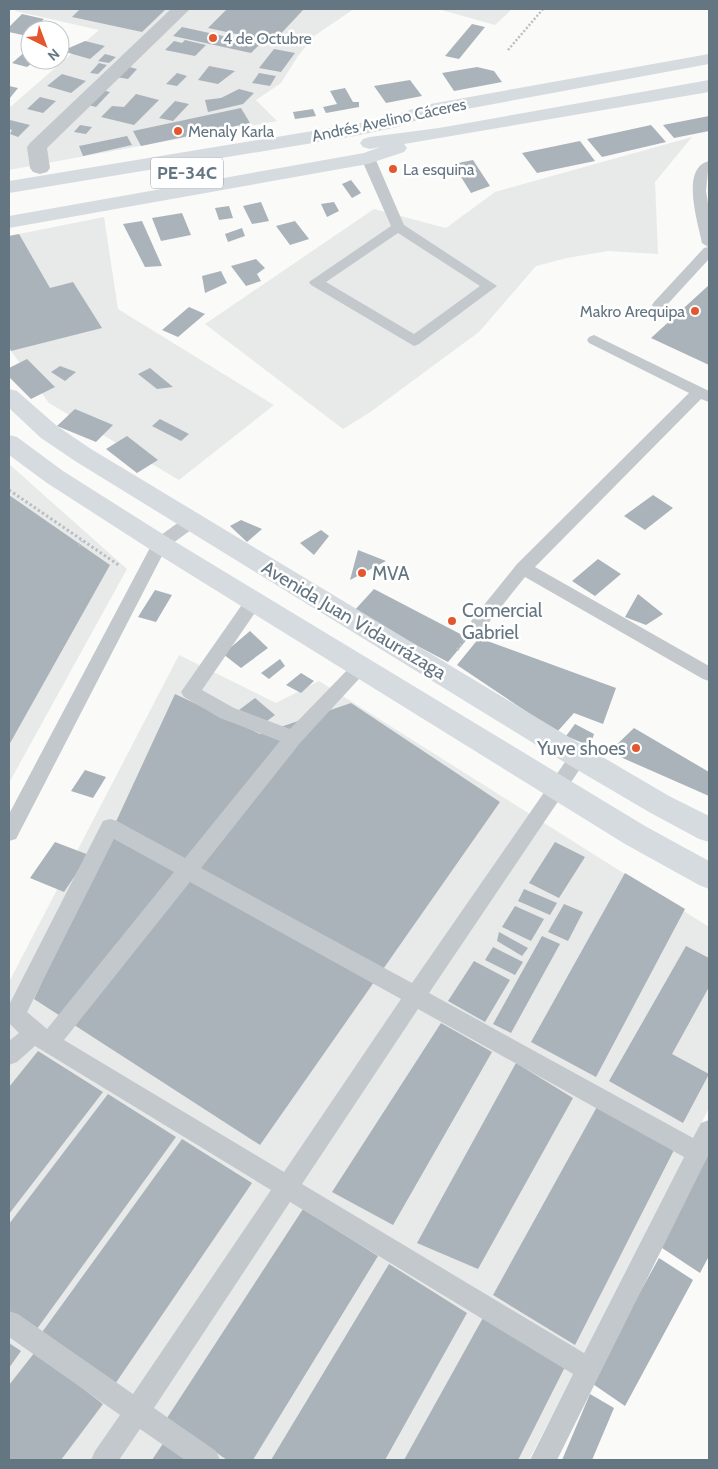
<svg xmlns="http://www.w3.org/2000/svg" width="718" height="1469" font-family="Cabin,sans-serif">
<style>
.built{fill:#e8e9e9}
.building{fill:#aab3b9}
.lines{fill:none;stroke-linecap:round;stroke-linejoin:round}
.path-far1{stroke:#bbbfc2;stroke-width:2.5;stroke-dasharray:2 2;stroke-linecap:butt}
.path{stroke:#bbbfc2;stroke-width:3;stroke-dasharray:2.5 2.5;stroke-linecap:butt}
.service{fill:#c3c8cc;fill-rule:evenodd}
.pedestrian{fill:#c3c8cc;fill-rule:evenodd}
.secondary{fill:#d6dbdf;fill-rule:evenodd}
.trunk{fill:#d6dbdf;fill-rule:evenodd}
.poi-dot{fill:#e4572e;stroke:#fff;stroke-width:2}
.labels{text-anchor:middle;dominant-baseline:central;stroke-width:5;stroke-linejoin:round;paint-order:stroke}
.far-poi-label{font-size:16px;fill:#657683;stroke:#fff;text-anchor:start}
.far-street-label{font-size:16px;fill:#657683;stroke:#fff}
.shield{fill:#fff;stroke:#939fa8;stroke-width:1}
.shield-label{font-size:18px;font-weight:bold;fill:#657683}
.poi-label{font-size:19px;fill:#657683;stroke:#fff;text-anchor:start}
.street-label{font-size:19px;fill:#657683;stroke:#fff}
</style>
<rect width="100%" height="100%" fill="#fafaf8"/>
<path class="built" d="M18 9H354L314 36 298 56 281 83 256 100 277 121 9 170V108L99 30 15 11Z
M438 9H512L495 25Z
M692 137 655 182 658 254 608 251 567 258 536 266 479 332 369 413 343 429 205 324 374 209 446 228 495 192Z
M104 217 118 309 274 405 179 480 49 403 9 348V236Z
M9 464 127 569 9 783Z
M179 655 276 703 319 681 709 927V1108L529 1460H9V982Z"/>
<path class="building" d="M80 9H166L142 32 72 17Z
M227 9H304L273 42 208 28Z
M22 14 44 19 33 30H30L27 36 9 32V27Z
M472 24 485 27 459 59 445 56Z
M182 27 260 44 251 53 173 36Z
M185 40 206 45 195 56 165 50 174 41 182 43Z
M85 41 105 46 90 59 62 51Z
M274 49 295 53 281 72 259 68Z
M26 51 30 53V60H36L27 67 12 63Z
M105 54 116 57 109 63 98 61Z
M99 63 107 65 98 74 90 73Z
M126 66 137 69 128 79 116 77Z
M209 66 235 71 218 84 198 80Z
M477 67 494 71 502 82 454 91 442 73Z
M177 73 187 76 177 86 166 84Z
M259 73 276 76 270 86 252 83Z
M62 74 86 81 71 93 47 86Z
M410 80 422 96 386 103 374 86Z
M9 86 18 88 10 98 9 97Z
M94 88 110 92 96 107 79 103Z
M345 88 353 102H359V107L326 113 323 107 337 104 330 91Z
M239 89 254 93 243 104 208 112 205 100 221 98Z
M136 94 159 100 134 125 101 117 112 106 124 107Z
M40 97 56 101 43 113 27 109Z
M175 101 189 104 173 121 159 118Z
M241 108 250 123 141 146 133 131Z
M313 109 316 116 295 119 293 112Z
M709 116V131L674 138 663 125Z
M10 120 30 125 18 137 10 134 12 130 9 129Z
M80 125 92 127 86 134 74 132Z
M651 125 666 142 602 157 587 139Z
M127 136 132 145 83 156 79 146Z
M580 141 595 161 537 173 522 153Z
M473 160 490 186 471 193 453 164Z
M351 180 361 193 352 198 342 184Z
M261 202 269 221 252 224 243 206Z
M334 202 339 211 327 217 321 204Z
M229 206 233 218 219 220 215 208Z
M182 213 191 235 161 241 152 218Z
M142 221 162 266 145 267 123 224Z
M295 221 309 239 290 245 276 226Z
M242 228 245 236 228 242 225 234Z
M19 234 50 288 73 282 102 328 11 351 9 347V236Z
M256 259 265 268 257 274 261 281 246 286 231 266Z
M221 271 227 283 205 293 202 276Z
M709 285V365L651 338Z
M189 307 205 314 178 337 162 330Z
M27 359 55 387 31 399 9 377V368Z
M60 366 76 372 65 381 51 372Z
M150 368 173 387 157 389 138 374Z
M75 409 113 425 96 442 57 426Z
M160 419 189 434 181 441 152 426Z
M127 436 158 460 137 473 106 449Z
M9 495 110 565 9 745Z
M653 495 673 508 645 530 624 516Z
M241 520 262 529 247 542 230 526Z
M321 530 329 536 314 555 300 543Z
M358 550 386 561 350 580Z
M598 559 621 574 595 596 572 581Z
M374 589 468 638 448 662 353 612Z
M155 590 172 595 156 622 138 617Z
M638 594 663 614 646 625 625 617Z
M250 631 268 648 241 668 223 654Z
M479 638 616 688 603 724 574 713 557 732 457 665Z
M280 659 285 666 269 679 261 673Z
M301 673 314 681 301 693 286 685Z
M175 694 260 734 351 703 500 802 260 1145 34 999Z
M255 698 275 715 267 721 239 710Z
M575 724 594 734 590 746 566 736Z
M634 728 709 772V796L609 752Z
M85 770 106 777 93 798 71 791Z
M55 842 89 855 64 892 30 878Z
M555 842 585 857 559 898 529 883Z
M625 873 685 909 596 1077 531 1042Z
M524 889 557 903 550 915 518 901Z
M564 904 583 912 568 941 548 932Z
M515 906 544 919 531 941 502 927Z
M499 932 528 948 522 956 497 941Z
M542 936 560 944 511 1033 493 1024Z
M686 946 709 958V987L672 1054 709 1074 683 1123 609 1081Z
M493 947 523 962 515 975 485 960Z
M474 961 510 980 485 1022 448 1001Z
M441 1023 492 1052 393 1225 332 1192Z
M38 1051 103 1092 9 1214V1087Z
M516 1063 573 1098 478 1269 417 1243Z
M108 1094 176 1137 34 1333 9 1315V1224Z
M598 1105 675 1148 575 1345 493 1295Z
M182 1139 252 1183 113 1387 40 1335Z
M709 1153V1256L700 1273 656 1244Z
M303 1209 378 1256 253 1460H227L167 1418Z
M659 1258 693 1280 625 1406 590 1382Z
M389 1264 467 1313 385 1460H271Z
M484 1316 565 1367 518 1460H404Z
M9 1343 21 1351 9 1368Z
M35 1352 103 1404 61 1460H9V1385Z
M590 1394 614 1408 592 1460H562Z
M164 1442 188 1460H152Z"/>
<g class="lines">
<path class="path-far1" d="M508 50 543 9"/>
<path class="path" d="M9 490 120 566
M79 546 82 541
M457 650 465 639"/>
<path class="service" d="M368 154 375 158 404 225 497 286 419 344 414 346 311 285 309 282 391 226 361 158ZM398 233 480 286 414 334 326 282Z
M709 161 706 191 709 209V259L664 308H654L652 305 654 302 704 248 708 247 702 243C698 222 680 168 709 161Z
M594 335 709 391V402L701 399 535 567 709 666V681L703 679 525 577 486 626 480 628 474 626 471 621 517 564 689 393 589 343 587 340 589 337Z
M192 515 198 517 200 521 198 525 166 548 16 839 9 841V814L152 544 154 540 186 517Z
M254 595 260 596 263 601 202 690 234 708 290 729 355 662 361 660 367 662 370 667 300 743 201 868 412 983 572 752 579 749 586 752 588 757 429 993 693 1138 701 1123 709 1120V1154L557 1460H530L573 1374 290 1202 154 1408 216 1451 220 1460H185L140 1429 119 1460H91L95 1451 120 1415 9 1337V1311L18 1314 133 1394 271 1190 35 1046 17 1062 9 1065V1041L19 1033 9 1023V1005L103 821 110 819 117 821 185 858 280 741 220 718 184 697 181 692 248 596ZM114 839 174 872 47 1029 27 1012ZM190 882 401 999 284 1172 64 1040ZM418 1009 684 1157 584 1353 302 1184Z"/>
<path class="pedestrian" d="M171 9H190L47 148 50 168 47 172 40 174 33 172 30 168 27 147 30 143Z"/>
<path class="secondary" d="M9 389 17 391 57 426 91 449 589 749 669 796 709 816V842L699 839 649 812 569 765 75 461 41 438 9 408Z
M9 435 17 437 63 471 169 538 645 826 709 861V889L699 885 625 844 151 550 47 483 9 455Z"/>
<path class="trunk" d="M709 54V64L429 116 397 127 355 136 9 193V181L355 124 386 118 425 105Z
M709 80V92L404 144 407 148 404 152 368 164 9 228V216L364 153 380 147 370 149 363 147 360 143 363 139 370 137 439 128Z"/>
</g>
<g class="poi-dot">
<circle cx="213" cy="38" r="5"/>
<circle cx="178" cy="131" r="5"/>
<circle cx="393" cy="169" r="5"/>
<circle cx="695" cy="311" r="5"/>
<circle cx="362" cy="573" r="5"/>
<circle cx="452" cy="621" r="5"/>
<circle cx="636" cy="748" r="5"/>
</g>
<g class="labels">
<g class="far-poi-label">
<text x="223" y="38">4 de Octubre</text>
<text x="188" y="131">Menaly Karla</text>
<text x="403" y="169">La esquina</text>
<text x="685" y="311" text-anchor="end">Makro Arequipa</text>
</g>
<g class="far-street-label">
<text transform="translate(389 120) rotate(-12)">Andrés Avelino Cáceres</text>
</g>
<rect class="shield" x="151" y="157.5" width="72" height="31" rx="4"/>
<g class="shield-label">
<text x="187" y="173">PE-34C</text>
</g>
<g class="poi-label">
<text x="372" y="573">MVA</text>
<text x="462" y="610">Comercial<tspan x="462" dy="22">Gabriel</tspan></text>
<text x="626" y="748" text-anchor="end">Yuve shoes</text>
</g>
<g class="street-label">
<text transform="translate(354 620) rotate(31)">Avenida Juan Vidaurrázaga</text>
</g>
</g>
<rect width="718" height="1469" fill="none" stroke="#657683" stroke-width="20"/>
<g transform="translate(45 45) rotate(138)"><circle r="24" fill="#ffffff" stroke="#c1c8cd"/>
<path d="M0-4L9 19L0 12L-9 19Z" fill="#e4572e"/>
<text y="-8" font-size="14" font-weight="bold" text-anchor="middle" fill="#657683">N</text>
</g>
</svg>
